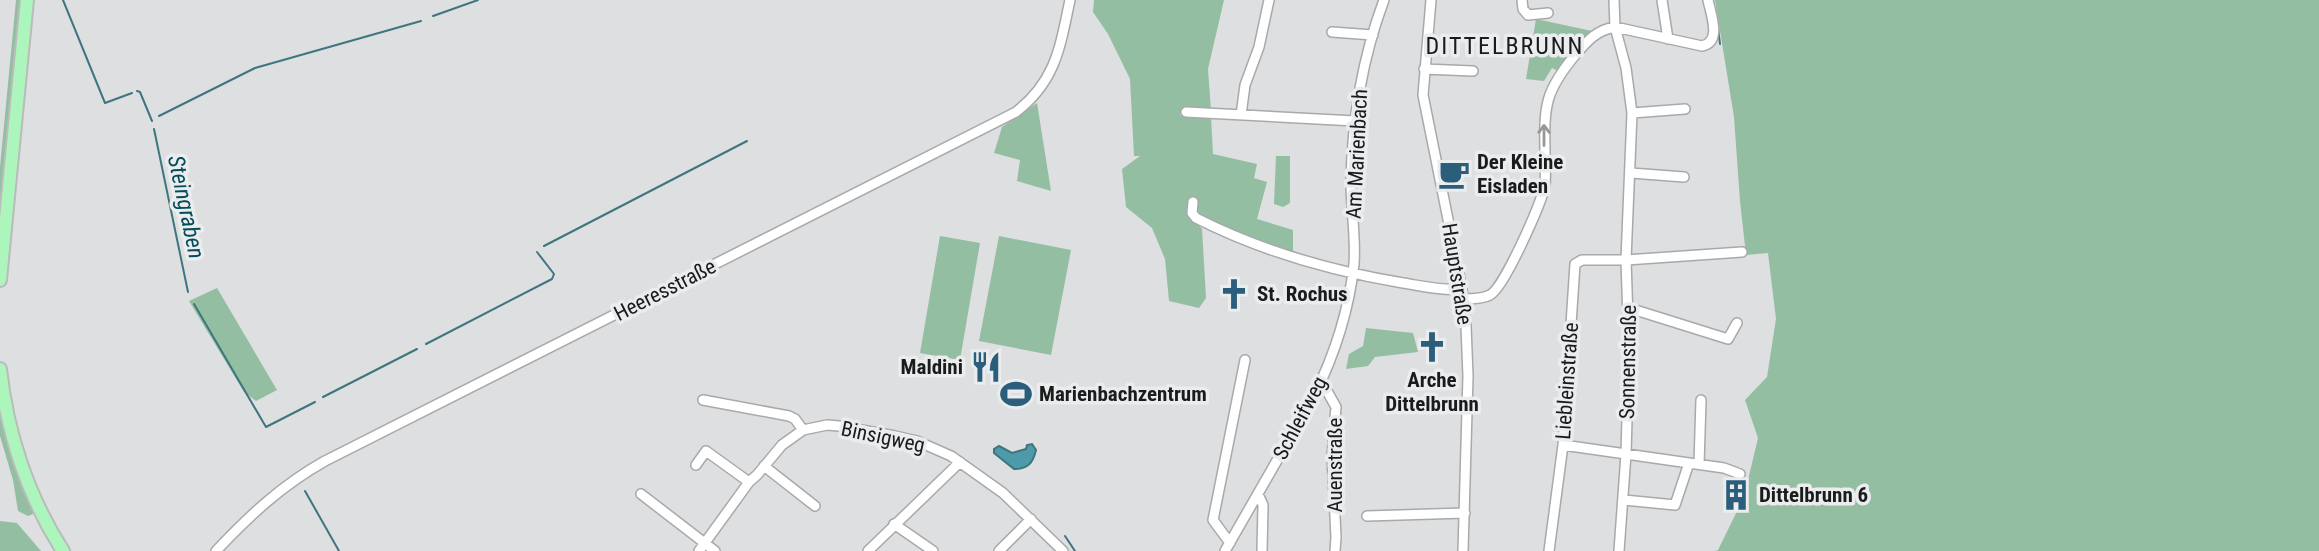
<svg xmlns="http://www.w3.org/2000/svg" width="2319" height="551" font-family="'Roboto Condensed',sans-serif">
<style>
.green{fill:#94bea1}
.water{fill:#4d9baa;stroke:#3e757f;stroke-width:2}
.lines{fill:none;stroke-linecap:round;stroke-linejoin:round}
.stream{stroke:#3e757f;stroke-width:2}
.minor-casing{stroke:#a7a9ab;stroke-width:12}
.major-casing{stroke:#babbbb;stroke-width:16}
.minor{stroke:#fff;stroke-width:9}
.major{stroke:#acf5bc;stroke-width:12}
.oneway{stroke:#989898}
.labels{text-anchor:middle;dominant-baseline:central;stroke-width:7;stroke-linejoin:round;paint-order:stroke}
.street-label{font-size:21px;fill:#1a1b1b;stroke:#eaecee}
.poi-label{font-size:21px;font-weight:bold;fill:#1a1b1b;stroke:#eaecee;text-anchor:start}
.water-label{font-size:23px;font-style:italic;fill:#044d58;stroke:#eaecee}
.quarter-label{font-size:24px;letter-spacing:2px;fill:#1a1b1b;stroke:#eaecee}
</style>
<rect width="100%" height="100%" fill="#dddfe1"/>
<path class="green" d="M16 0H23L0 235V167Z
M1094 0H1224L1208 69 1211 111 1181 110 1180 115 1211 116 1213 154 1257 164 1254 178 1267 182 1257 219 1293 230V253L1252 239 1198 214 1189 213 1202 229 1206 298 1199 308 1169 301 1165 259 1152 228 1126 207 1122 169 1140 156H1134L1130 79 1108 34 1093 12Z
M1715 0H2319V551H1715L1718 550 1744 497 1758 438 1745 400 1767 377 1776 319 1768 253 1746 255 1740 201 1734 117Z
M1536 19 1592 31 1558 71 1552 68 1544 81 1526 79Z
M1037 103 1051 191 1017 181 1020 160 994 153 1002 127Z
M1276 156H1290V203L1283 207 1274 204Z
M940 236 980 243 960 360 920 353Z
M999 236 1071 250 1051 355 979 341Z
M217 288 277 390 256 401 244 392 189 301Z
M1366 328 1413 333 1418 352 1375 357 1368 366 1346 369 1349 354 1363 346Z
M0 400 35 508 33 514 28 516 18 511 13 480 0 436Z
M0 521 17 523 41 551H0Z"/>
<path class="water" d="M1032 444 1036 450C1033 463 1028 469 1014 469L994 453V449L999 446 1012 453 1026 449 1027 445Z"/>
<g class="lines">
<path class="stream" d="M63 0 105 103 132 93
M1713 0 1714 8
M433 16 478 0
M1718 28 1720 44
M137 91 140 92 152 121
M159 116 255 68 421 21
M154 129 188 292
M544 246 747 141
M194 304 266 427 315 402
M426 344 552 279 554 274 537 252
M323 397 417 349
M305 491 339 551
M1065 536 1075 551"/>
<defs>
<path id="minor" d="M1431 0 1423 95 1462 289 1466 326 1468 376 1463 551
M1522 0 1523 9 1528 15 1548 13
M1614 0 1615 27 1626 68 1632 113 1626 260 1629 349 1626 454 1619 551
M1662 0 1668 39
M1332 32 1373 35
M1424 69 1473 71
M1186 112 1355 121
M1632 113 1685 109
M1241 115 1245 85 1259 47 1269 0
M1631 173 1684 177
M1193 202 1192 213 1196 218C1261 251 1331 271 1403 283 1422 286 1442 291 1462 289
M1463 299C1471 299 1483 299 1490 295 1504 288 1542 202 1545 185 1546 174 1545 163 1545 152 1544 105 1545 91 1576 54 1588 40 1597 30 1615 27L1702 46C1722 42 1711 15 1708 0
M1629 308 1728 339 1737 323
M1320 385 1327 391 1336 407 1332 456 1336 537 1335 551
M703 400 789 416 795 419 803 430
M1563 445 1724 468 1740 474
M1699 464 1701 400
M696 465 706 451 749 482
M764 466 815 506
M641 494 715 551
M1258 494 1263 505 1262 551
M1624 500 1675 505 1689 463
M1367 516 1465 513
M894 524 933 551
M1230 543 1213 520 1245 360
M216 551C249 516 282 485 325 461L1016 112C1056 81 1060 47 1070 0
M699 551 749 482 757 475 782 445 803 430 827 425 839 426 895 436 917 441 951 456 1003 493 1063 551
M868 551 960 462
M999 551 1031 519
M1225 551 1314 396C1334 356 1349 309 1354 264 1356 237 1351 210 1351 183 1352 121 1362 59 1384 0
M1549 551 1563 445 1575 264 1582 260H1626L1742 252"/>
<path id="major" d="M0 280 27 0
M0 369C7 433 28 497 63 551"/>
</defs>
<use href="#minor" class="minor-casing"/>
<use href="#major" class="major-casing"/>
<use href="#minor" class="minor"/>
<use href="#major" class="major"/>
</g>
<defs><path id="oneway-shaft" d="M-6 0H5M1.5-3L5.5 0L1.5 3" fill="none" stroke-width="1.6" stroke-linecap="round" stroke-linejoin="round" transform="scale(1.75)"/></defs>
<use class="oneway" href="#oneway-shaft" transform="translate(1544 135) rotate(-90)"/>
<defs>
<symbol id="cafe-bare" viewBox="-9 -9 18 18"><path d="M-5.5-4.5H6V0H3Q3 3.5 0 3.5H-2.5Q-5.5 3.5-5.5 0ZM3-3.2v2h1.7v-2ZM-6 4.5H4V6H-6Z" fill="#2b5e7b" stroke="#eaecee" stroke-width="2.5" paint-order="stroke"/></symbol>
<symbol id="church-bare" viewBox="-9 -9 18 18"><path d="M-1.2-6h2.4v3.5h3.3v2.4h-3.3V6h-2.4V-.1h-3.3v-2.4h3.3Z" fill="#2b5e7b" stroke="#eaecee" stroke-width="2.5" paint-order="stroke"/></symbol>
<symbol id="restaurant-bare" viewBox="-9 -9 18 18"><path d="M-5-6h1v4h1v-4h1v4h1v-4h1v5L-1.5 .5V6h-2V.5L-5-1ZM5-6V6H3V1.5H1.5Q1.5-4 5-6Z" fill="#2b5e7b" stroke="#eaecee" stroke-width="2.5" paint-order="stroke"/></symbol>
<symbol id="stadium-bare" viewBox="-9 -9 18 18"><path d="M0-5a6.5 5 0 1 0 0 10a6.5 5 0 1 0 0-10ZM-3.5-1.8h7v3.6h-7Z" fill="#2b5e7b" stroke="#eaecee" stroke-width="2.5" paint-order="stroke"/></symbol>
<symbol id="building-bare" viewBox="-9 -9 18 18"><path d="M-4-6H4V6H1V3H-1V6H-4ZM-2.5-4.3h1.7v1.8h-1.7ZM.8-4.3h1.7v1.8H.8ZM-2.5-1h1.7V.8h-1.7ZM.8-1h1.7V.8H.8Z" fill="#2b5e7b" stroke="#eaecee" stroke-width="2.5" paint-order="stroke"/></symbol>
</defs>
<g fill-rule="evenodd">
<use href="#cafe-bare" x="1432" y="152" width="44" height="44"/>
<use href="#church-bare" x="1212" y="272" width="44" height="44"/>
<use href="#church-bare" x="1410" y="325" width="44" height="44"/>
<use href="#restaurant-bare" x="964" y="345" width="44" height="44"/>
<use href="#stadium-bare" x="994" y="372" width="44" height="44"/>
<use href="#building-bare" x="1714" y="473" width="44" height="44"/>
</g>
<g class="labels">
<g class="street-label">
<text transform="translate(1357 154) rotate(-87)">Am Marienbach</text>
<text transform="translate(1457 274) rotate(81)">Hauptstraße</text>
<text transform="translate(665 290) rotate(-27)">Heeresstraße</text>
<text transform="translate(1628 362) rotate(-89)">Sonnenstraße</text>
<text transform="translate(1567 381) rotate(-86)">Liebleinstraße</text>
<text transform="translate(1300 418) rotate(-62)">Schleifweg</text>
<text transform="translate(883 437) rotate(12)">Binsigweg</text>
<text transform="translate(1335 465) rotate(-90)">Auenstraße</text>
</g>
<g class="poi-label">
<text x="1477" y="162">Der Kleine<tspan x="1477" dy="24">Eisladen</tspan></text>
<text x="1257" y="294">St. Rochus</text>
<text x="963" y="367" text-anchor="end">Maldini</text>
<text x="1432" y="380" text-anchor="middle">Arche<tspan x="1432" dy="24">Dittelbrunn</tspan></text>
<text x="1039" y="394">Marienbachzentrum</text>
<text x="1759" y="495">Dittelbrunn 6</text>
</g>
<g class="water-label">
<text transform="translate(186 207) rotate(78)">Steingraben</text>
</g>
<g class="quarter-label">
<text x="1505" y="46">DITTELBRUNN</text>
</g>
</g>
</svg>
